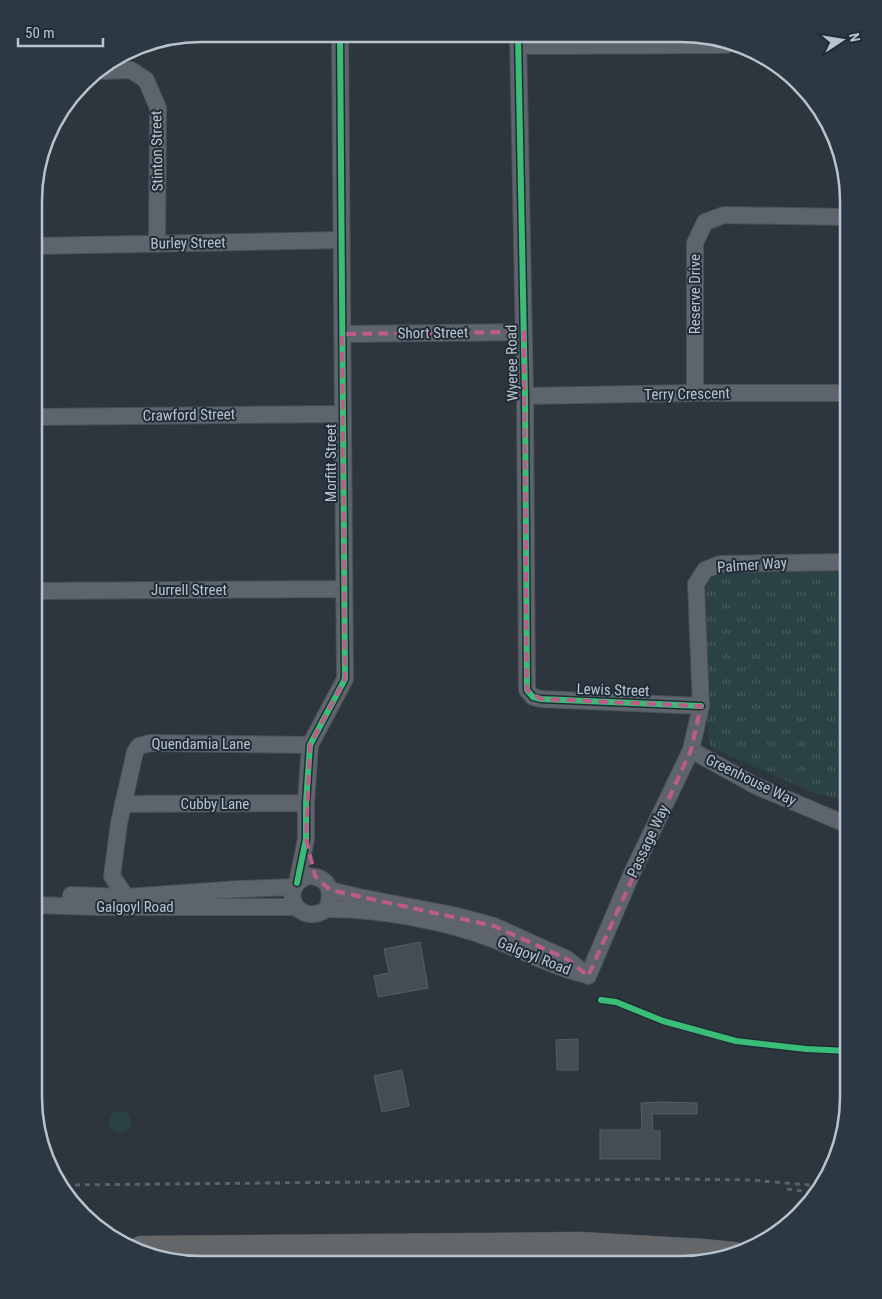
<svg xmlns="http://www.w3.org/2000/svg" width="882" height="1299" font-family="'Roboto Condensed',sans-serif">
<style>
.grass{fill:#2a4243}
.park{fill:url(#park-tufts)}
.building{fill:#464d52;stroke:#565d64}
.lines{fill:none;stroke-linecap:round;stroke-linejoin:round}
.minor-casing{stroke:#4c5157;stroke-width:18}
.highway-casing{stroke:#4a5158;stroke-width:25}
.minor{stroke:#5e646b;stroke-width:16}
.highway{stroke:#63676a;stroke-width:24}
.rail{stroke:#5c6268;stroke-width:3;stroke-dasharray:5 5;stroke-linecap:butt}
.cycleway-casing{stroke:#202d38;stroke-width:9}
.cycleway{stroke:#3abd76;stroke-width:6}
.marked{fill:none;stroke:#be5c89;stroke-width:4;stroke-dasharray:10 6;stroke-linejoin:round}
.labels{text-anchor:middle;dominant-baseline:central;stroke-width:4;stroke-linejoin:round;paint-order:stroke}
.street-label{font-size:15px;fill:#b9c3cd;stroke:#202d38}
.rim{fill:none;stroke:#b9c3cd;stroke-width:2.5}
</style>
<defs>
<pattern id="park-tufts" width="24" height="20" patternUnits="userSpaceOnUse" patternTransform="scale(1.25)"><rect width="24" height="20" fill="#2a4243"/><path d="M3 7l-1-3M5 7V3M7 7l1-3M15 17l-1-3M17 17v-4M19 17l1-3" fill="none" stroke="#475c5d"/></pattern>
</defs>
<rect width="100%" height="100%" fill="#2d353d"/>
<path class="grass" d="M109 1122a11 11 0 1 1 22 0a11 11 0 1 1-22 0Z"/>
<path class="park" d="M848 568V800L816 794 712 748 708 739 706 584 710 575 722 571Z"/>
<path class="building" d="M420 942 428 988 378 997 374 976 389 973 384 949Z
M578 1039V1070H557L556 1040Z
M402 1070 409 1106 382 1112 374 1076Z
M662 1102 697 1103V1114H652L653 1131H660V1159H600V1130H642L641 1103Z"/>
<g class="lines">
<defs>
<path id="minor" d="M518 35 525 396 527 690 533 697 541 699 701 706
M518 46 726 45
M100 71 131 70 146 80 158 108 157 244
M35 246 342 240
M342 334 524 332
M695 393V243L705 222 724 215 848 217
M525 396 695 393H848
M35 417 343 414
M35 591 344 589
M691 750 756 786 848 825
M123 804 306 803
M308 876C330 877 333 891 327 909 299 928 276 889 308 876Z
M297 883 306 839V803L310 745 345 679 340 34
M330 890 359 897 453 915 494 926 567 959 588 976
M71 895 126 897 239 889 294 887
M126 897 112 876 119 823 135 752 139 746 150 743 310 745
M34 905 97 907H296
M327 909C380 909 446 921 495 940 525 951 552 967 583 974
M588 976 632 873 691 750 701 706 696 584 705 570 720 564 848 562"/>
<path id="highway" d="M141 1248 580 1244 702 1251 734 1254"/>
</defs>
<use href="#minor" class="minor-casing"/>
<use href="#highway" class="highway-casing"/>
<use href="#minor" class="minor"/>
<use href="#highway" class="highway"/>
<path class="rail" d="M65 1185 675 1179 751 1180 821 1186
M787 1189 817 1193"/>
<defs>
<path id="cycleway" d="M518 35 525 396 527 690 533 697 541 699 701 706
M297 883 306 839V803L310 745 345 679 340 34
M601 1000 616 1002 663 1021 736 1041 806 1049 848 1051"/>
</defs>
<use href="#cycleway" class="cycleway-casing"/>
<use href="#cycleway" class="cycleway"/>
</g>
<path class="marked" d="M524 332 527 690 541 699 701 706 691 750 588 976 567 959 494 926 330 890 315 876 306 839 310 745 345 679 342 334Z"/>
<g class="labels">
<g class="street-label">
<text transform="translate(157 151) rotate(-91)">Stinton Street</text>
<text transform="translate(188 243) rotate(-1)">Burley Street</text>
<text transform="translate(695 294) rotate(-90)">Reserve Drive</text>
<text transform="translate(433 333) rotate(-1)">Short Street</text>
<text transform="translate(512 363) rotate(-91)">Wyeree Road</text>
<text transform="translate(687 394) rotate(-1)">Terry Crescent</text>
<text transform="translate(189 415) rotate(-1)">Crawford Street</text>
<text transform="translate(331 463) rotate(-90)">Morfitt Street</text>
<text transform="translate(752 565) rotate(-4)">Palmer Way</text>
<text x="189" y="590">Jurrell Street</text>
<text transform="translate(613 690) rotate(2)">Lewis Street</text>
<text x="201" y="744">Quendamia Lane</text>
<text transform="translate(751 780) rotate(26)">Greenhouse Way</text>
<text x="215" y="804">Cubby Lane</text>
<text transform="translate(648 841) rotate(-65)">Passage Way</text>
<text x="135" y="907">Galgoyl Road</text>
<text transform="translate(534 956) rotate(22)">Galgoyl Road</text>
</g>
</g>
<path d="M0 0H882V1299H0ZM201 42H681A159 159 0 0 1 840 201V1097A159 159 0 0 1 681 1256H201A159 159 0 0 1 42 1097V201A159 159 0 0 1 201 42Z" fill="#2c3944" fill-rule="evenodd"/>
<path class="rim" d="M201 42H681A159 159 0 0 1 840 201V1097A159 159 0 0 1 681 1256H201A159 159 0 0 1 42 1097V201A159 159 0 0 1 201 42Z"/>
<g transform="translate(842 40) rotate(78)" stroke="#202d38" stroke-width="4" paint-order="stroke">
<path d="M0-4L9 19L0 12L-9 19Z" fill="#b9c3cd"/>
<text y="-8" font-size="14" font-weight="bold" text-anchor="middle" fill="#b9c3cd">N</text>
</g>
<path d="M18 38v8h85v-8" fill="none" stroke="#b9c3cd" stroke-width="2.5"/>
<text x="25" y="38" font-size="15" fill="#b9c3cd" stroke="#202d38" stroke-width="4" paint-order="stroke">50 m</text>
</svg>
